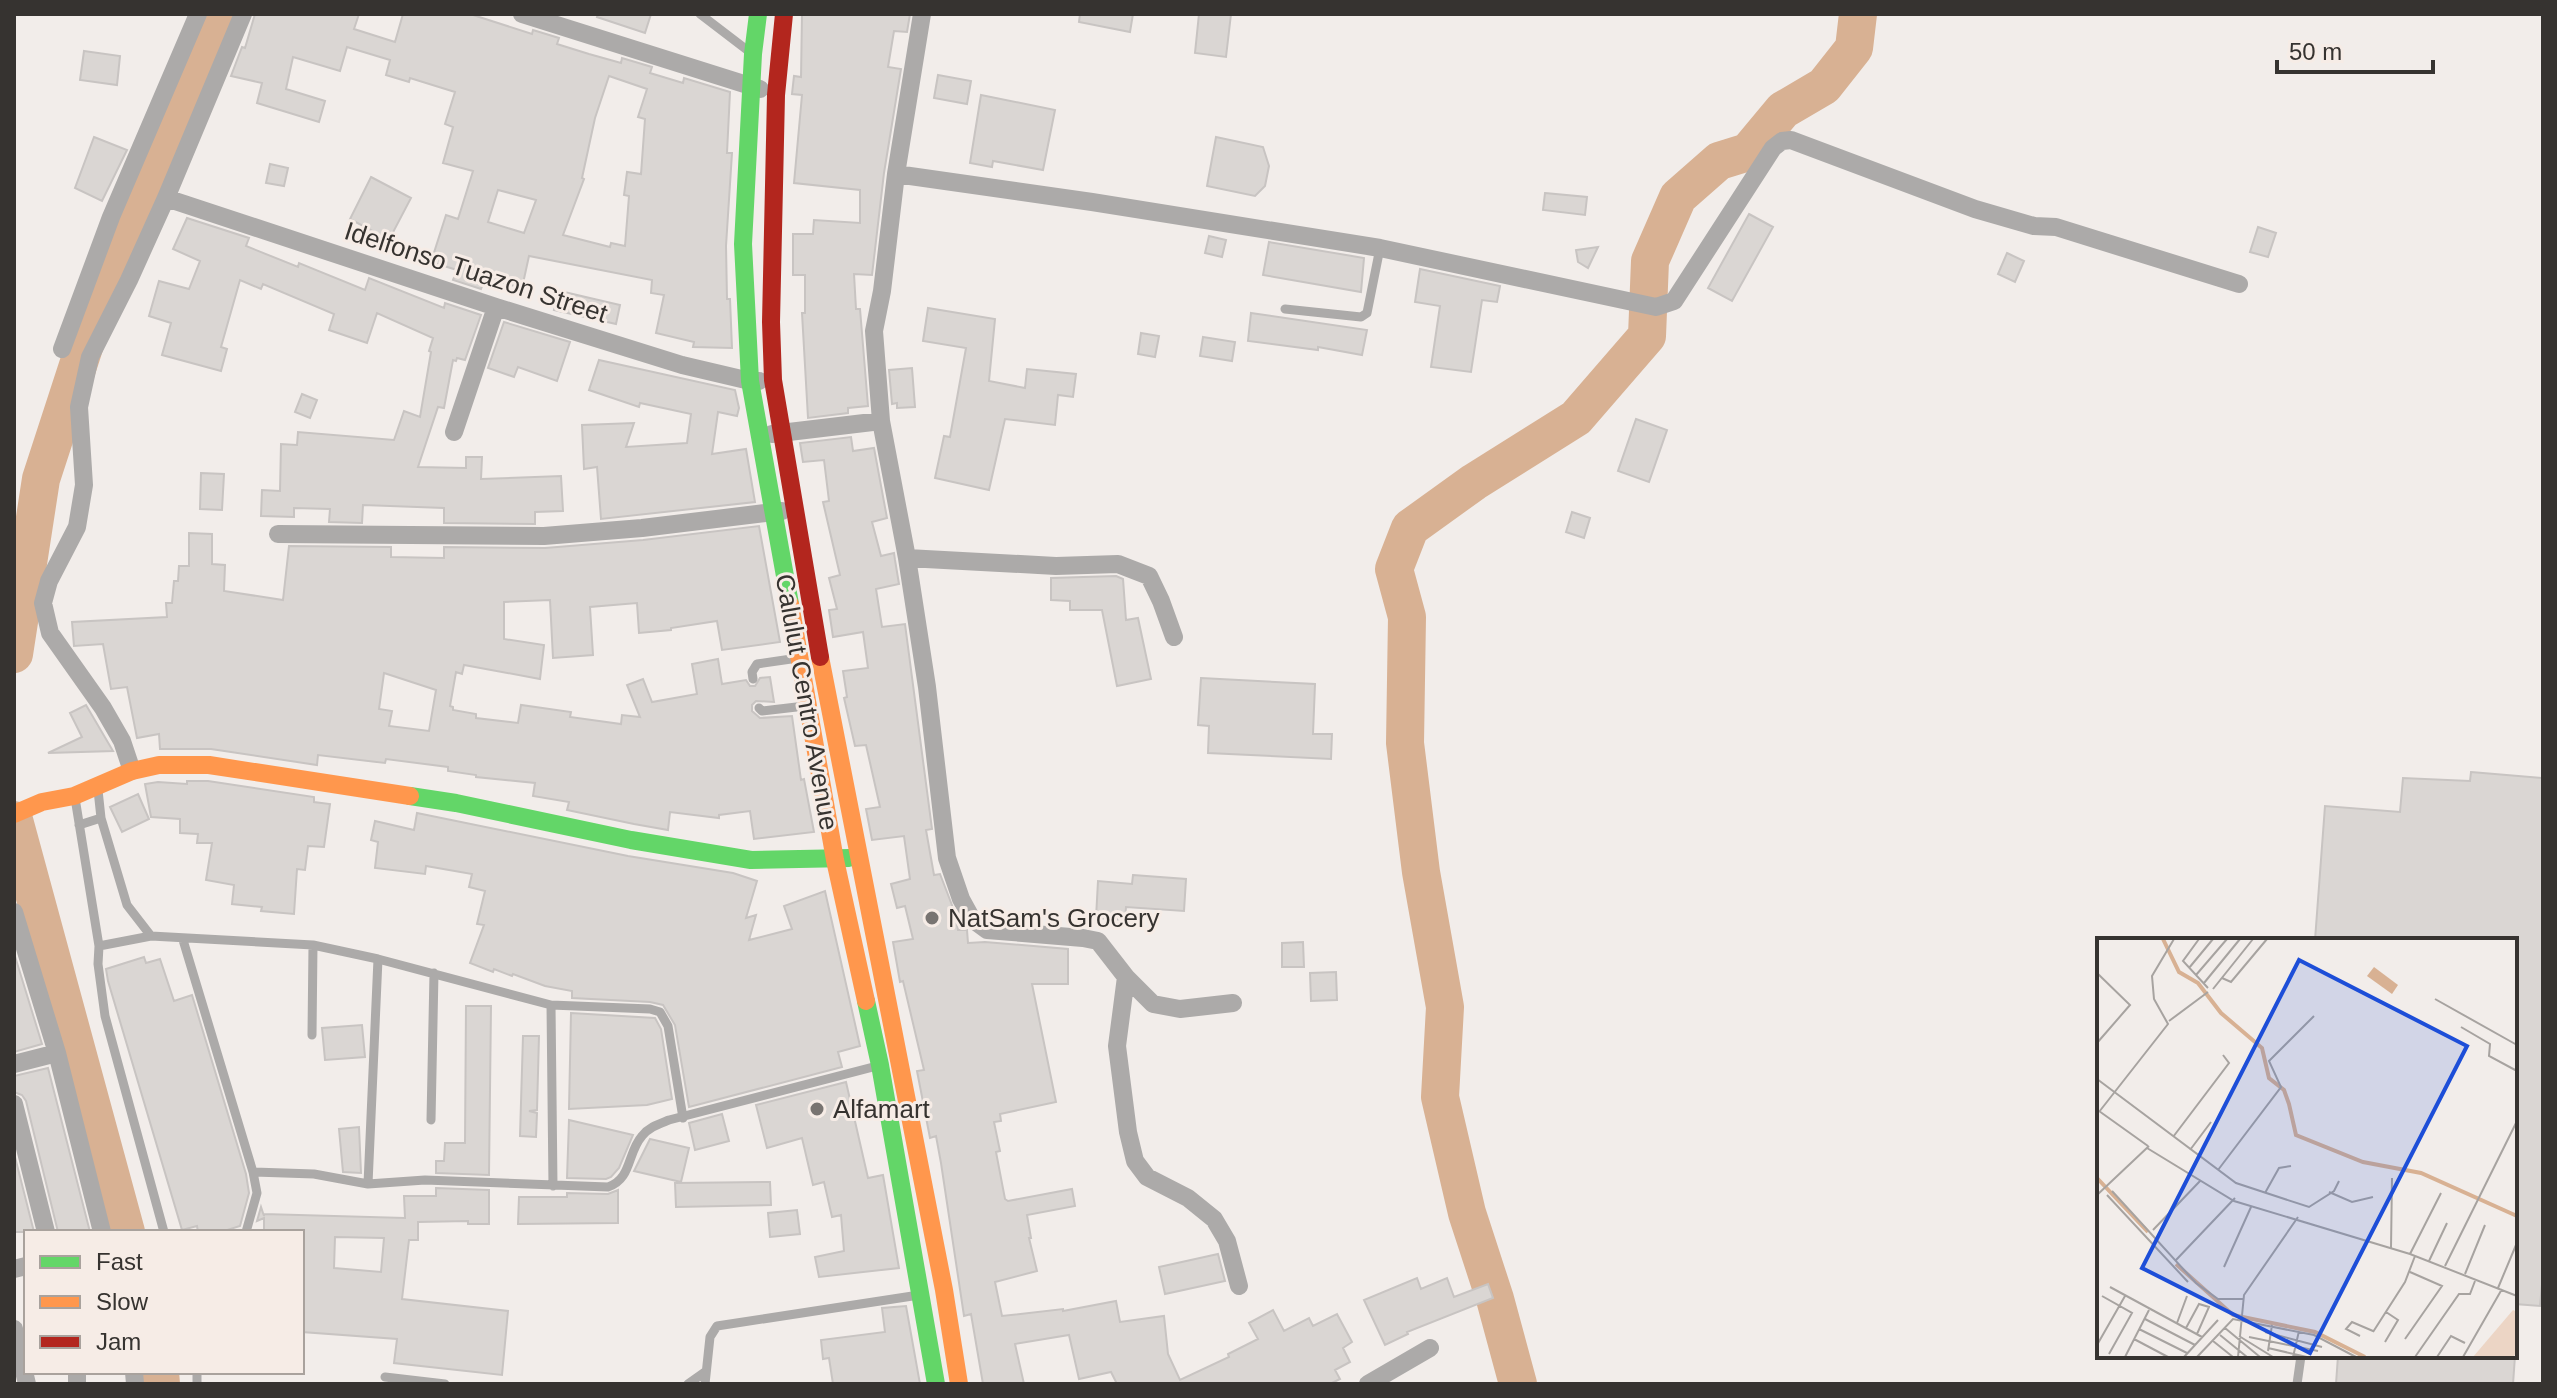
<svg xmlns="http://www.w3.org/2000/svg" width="2557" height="1398" font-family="Arial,sans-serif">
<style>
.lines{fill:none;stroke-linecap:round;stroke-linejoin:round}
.river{stroke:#d8b193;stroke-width:38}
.building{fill:#dad6d3;stroke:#c8c4c2;stroke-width:2;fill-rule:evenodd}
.lane{stroke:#acaaa9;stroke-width:9}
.street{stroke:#acaaa9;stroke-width:18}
.fast{stroke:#63d668;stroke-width:18}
.slow{stroke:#ff974d;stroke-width:18}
.jam{stroke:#b3261e;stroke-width:18}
.poi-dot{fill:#787471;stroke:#f6ece6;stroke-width:3}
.labels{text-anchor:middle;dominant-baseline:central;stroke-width:6;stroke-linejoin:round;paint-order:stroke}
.street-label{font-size:26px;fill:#363330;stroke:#f6ece6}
.poi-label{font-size:26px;fill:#363330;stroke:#f6ece6;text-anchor:start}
.inset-river{fill:none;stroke:#d8b193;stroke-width:4}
.inset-road{fill:none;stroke:#a7a3a0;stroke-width:2}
.view{fill:#1d4ed8;fill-opacity:0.15;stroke:#1d4ed8;stroke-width:4}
.inset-edge{fill:none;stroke:#363330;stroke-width:4}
</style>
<rect width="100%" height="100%" fill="#f2edea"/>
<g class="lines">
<path class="river" d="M14 654 41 479 99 301 226 14
M14 820 126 1232
M160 1372 161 1384
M1518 1384 1495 1299 1467 1213 1440 1097 1445 1007 1421 872 1405 743 1407 617 1394 569 1410 528 1474 482 1576 418 1647 336 1650 261 1678 197 1719 161 1748 152 1783 110 1824 86 1854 48 1858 14"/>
</g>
<path class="building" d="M255 14H359L354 29 395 42 403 14H470L532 34 533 30 559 38 557 44 589 54 621 63 622 58 652 67 650 73 683 83 684 78 730 92 727 153H732L726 246 727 299H730L732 348 693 347 694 342 656 333 664 295 651 293 652 280 529 256 522 288 485 278 481 289 453 280 457 270 431 262 446 215 458 219 473 171 443 163 453 127 445 124 455 92 410 78 409 82 386 75 390 60 347 47 340 71 293 57 286 89 325 101 319 122 257 103 262 83 231 76 242 47 245 48ZM609 76 647 89 638 117 645 119 641 174 627 172 624 195 629 196 625 246 611 243 610 247 563 235 584 179 582 178 595 118ZM498 190 536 200 524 233 488 222Z
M598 14H651L645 33 597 17Z
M802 14H910L907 32 894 31 888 67 901 69 884 173 872 275 854 274 856 309H860L868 406 848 408V413L808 418 802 313H805V275H793V234H813L814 220 860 223V190L794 183 802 95 792 94 794 76 801 77Z
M1080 14H1133L1130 32 1079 22Z
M1199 14H1231L1226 57 1195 53Z
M84 51 120 56 117 85 80 80Z
M938 75 971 81 967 104 934 98Z
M981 95 1055 110 1043 170 993 161 992 167 970 163Z
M94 137 127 150 102 201 75 188Z
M1216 137 1263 147 1269 166 1265 186 1255 196 1207 186Z
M270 164 288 168 284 186 266 183Z
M371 177 411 198 389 240 350 219Z
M1545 193 1587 197 1585 215 1543 210Z
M1749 214 1773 227 1732 301 1708 288Z
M187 218 249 238 246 246 298 267 299 263 365 290 369 278 444 308 445 303 481 315 465 360 457 358 456 361 453 360 444 408 438 407 418 467 466 468V457H482L481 479 561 476 563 511 535 512V524L444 523V508L363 505 362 523 329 522 330 509 294 508V517L261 516 262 490 280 491 281 444 297 445 298 432 394 440 404 411 420 417 431 352 429 351 433 338 377 313 367 343 329 330 334 314 263 284 261 289 240 280 221 347 227 349 221 371 162 355 171 323 149 316 159 281 189 289 200 261 173 249Z
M2258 227 2276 233 2268 257 2250 252Z
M1209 236 1226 240 1222 257 1205 253Z
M1269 242 1364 258 1361 292 1263 275Z
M1598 247 1588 268 1578 262 1576 250Z
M2007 253 2024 261 2015 282 1998 274Z
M1420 269 1500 286 1497 302 1482 300 1471 372 1431 367 1440 306 1415 302Z
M560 291 620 305 616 324 554 310Z
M928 308 995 319 989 381 1025 388 1027 369 1076 374 1073 397 1058 395 1055 425 1005 419 989 490 935 478 944 436 950 437 966 348 923 341Z
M1251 313 1367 330 1362 355 1318 347V350L1248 341Z
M504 322 570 342 557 381 518 367 514 377 488 368Z
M1141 333 1159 336 1155 357 1138 354Z
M1203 337 1235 342 1232 361 1200 356Z
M599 360 735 390 739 408 737 416 718 412 712 454 746 449 755 502 601 519 597 467 584 469 582 425 634 423 626 447 687 443 691 414 640 403 639 407 589 390Z
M912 368 915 407 897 408V403L892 404 889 370Z
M302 394 317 400 310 418 295 412Z
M1636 419 1667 430 1649 482 1618 471Z
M851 437 853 451 874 448 887 518 872 522 881 556 894 553 895 560 899 584 876 589 882 627 905 624 932 829 926 830 934 875 940 874 955 913 958 930H967L968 943 985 942 1068 949V984H1032L1056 1102 1000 1114 1001 1121 994 1122 1000 1151 996 1152 1005 1199 1008 1201 1072 1189 1075 1206 1027 1215 1031 1238H1029L1037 1271 995 1282 1002 1316 1063 1309V1311L1116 1301 1120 1322 1164 1316 1168 1354 1180 1380 1229 1357 1228 1354 1258 1339 1249 1323 1273 1310 1284 1331 1309 1318 1313 1326 1337 1314 1352 1342 1343 1348 1350 1362 1335 1370 1340 1379 1330 1384H1117L1111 1372 1079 1379 1069 1335 1015 1344 1024 1384H983L971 1314 964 1316 941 1163 936 1136 930 1138 917 1071 924 1070 903 981 900 982 893 942 913 939 905 906 897 908 891 884 910 879 904 836 872 840 866 809 880 807 866 745 855 746 844 698 847 697 843 671 868 668 863 632 833 637 829 610 837 609 829 578 840 575 823 502 829 501 824 460 803 462 800 443Z
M201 473 224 474 222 510 200 509Z
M1572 512 1590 518 1584 538 1566 532Z
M759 526 780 642 722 650 717 621 671 628V630L639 633 637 603 590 607 593 655 553 658 550 600 504 602V639L544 645 540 679 464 665 462 674 456 672 450 706 453 707V710L476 714V718L518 723 521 705 571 712 570 717 621 724 622 715 640 717 627 685 643 679 652 702 697 694 692 664 718 659 722 684 746 680 750 686H755L760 678 770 677 774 702 756 701 752 705V711L760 718 792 716 801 780 804 779 814 832 754 839 750 811 719 815V818L670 812 668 830 634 824 567 810 569 802 533 796 535 783 476 777V775L448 771V767L386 759 385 763 318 755 317 765 211 749H160L159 734 137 738 127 687 111 689 103 644 74 646 72 622 167 617 166 603H172L174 581H178L179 566H189V533L212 534V564L225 565 224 591 283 600 289 546 391 547V557L444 558V547L545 548 643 540ZM384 673 436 690 429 731 389 726 392 711 379 709Z
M1116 576 1123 579 1126 620 1138 618 1151 679 1117 686 1102 610H1070V601L1051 600V578Z
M1201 678 1315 684 1313 734H1332L1331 759 1208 753 1209 726 1198 725Z
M86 705 113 751 48 753 82 737 70 713Z
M2471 772 2543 778V1274L2540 1306 2515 1304V940H2315L2325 806 2400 812 2403 778 2470 781Z
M187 781H208L314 797V802L330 804 324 847 308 846 305 870 297 869 294 914 261 911 262 907 232 904 234 885 206 880 212 843H197L198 834 180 833V819L151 817 145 784 158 782 187 784Z
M138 794 149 819 122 832 110 807Z
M417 813 628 856 733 873 757 881 746 918 756 915 749 940 792 929 784 906 825 891 860 1046 838 1052 842 1067 689 1107 675 1025 663 1005 650 1002 572 998V991L545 986 513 974 512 976 494 969 493 972 470 963 484 925 477 924 485 891 469 887 472 874 426 866 425 874 375 868 378 842 371 840 375 821 414 830Z
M1133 875 1186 879 1184 911 1126 907 1125 920 1096 918 1098 881 1132 884Z
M1303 942 1304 967H1282V943Z
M14 953 42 1044 14 1052Z
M144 957 146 963 160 959 174 1001 192 995 246 1174 249 1193 240 1226 221 1232H198L197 1226 182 1230 108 981 106 969Z
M1336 972 1337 1000 1311 1001 1310 973Z
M466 1006H491L489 1175 436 1173V1161H444L445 1143H465Z
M571 1013 655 1018 661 1029 672 1099 647 1105 569 1109Z
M362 1025 365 1057 325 1060 322 1028Z
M523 1036H539L537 1110 529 1111 537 1113 536 1137 520 1136Z
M48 1068 90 1232H58L26 1101 22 1095 14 1092V1076Z
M846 1082 868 1178 883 1175 899 1268 819 1277 815 1257 844 1251 841 1215 832 1217 824 1182 813 1185 802 1138 767 1148 756 1105Z
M722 1114 729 1141 695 1150 689 1123Z
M569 1120 633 1135 619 1168 611 1177 606 1179 567 1178Z
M359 1127 361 1173 343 1172 339 1129Z
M650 1139 689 1148 681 1182 634 1171Z
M14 1153 34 1232H14Z
M770 1182 771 1205 676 1207 675 1183Z
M436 1188 489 1190V1224H468V1221L418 1222V1240H409L402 1299 508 1311 502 1375 394 1363 397 1339 302 1332V1232H264V1218L257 1221 261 1207 264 1216V1214L405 1218 404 1196H436ZM335 1237 384 1238 381 1272 334 1268Z
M618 1190V1223L518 1224 519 1197H567V1193L608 1194Z
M797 1210 800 1234 770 1237 768 1213Z
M1218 1254 1225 1281 1165 1294 1159 1267Z
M1417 1278 1421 1289 1447 1278 1454 1297 1488 1284 1493 1298 1407 1332 1408 1334 1385 1345 1364 1300Z
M906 1306 920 1384H833L829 1358 823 1359 821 1340 885 1332 882 1308Z
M2338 1356H2515L2513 1384H2336Z"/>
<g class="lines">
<path class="lane" d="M700 14 751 53
M1285 309 1361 317 1367 313 1380 248
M753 679 752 672 757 664 798 658
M759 708 762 711 805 706
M98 790 101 818 127 905 151 936 313 945 378 959 551 1005 650 1009 660 1012 668 1026 683 1118
M75 798 99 946 98 964 105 1016 164 1232
M79 825 101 818
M183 940 253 1172 257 1193 246 1232
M99 946 151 936
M551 1005 553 1186
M312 1035 313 945
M431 1120 434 973
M253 1172 314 1174 368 1184 425 1180 608 1187C632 1179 627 1153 642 1136 649 1127 659 1124 669 1120L877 1066
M368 1184 378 959
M197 1372V1384
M385 1377 445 1384
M688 1384 705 1372
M705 1384 710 1337 717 1326 919 1295
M2297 1384 2301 1356"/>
<path class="street" d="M522 14 760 89
M922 14 896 174 882 291 874 331 881 421 907 558 927 687 947 858 961 899 972 919 987 930 1083 938 1098 941 1126 977 1153 1004 1180 1009 1233 1003
M896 174 1092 202 1380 248 1656 307 1674 301 1773 148 1782 141 1791 140 1975 209 2034 226 2056 227 2239 284
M166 198 496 307 682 365 750 381H759
M62 349 111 217 198 14
M454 432 496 307
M772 434 881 421
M278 534 544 536 642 528 782 511
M907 558 1056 566 1118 564 1149 576 1161 601 1174 637
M132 771 122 741 103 708 50 633 43 603 49 581 77 527 84 485 79 407 90 357 129 280 166 198 243 14
M14 912 57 1053 102 1232
M1126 977 1117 1046 1128 1132 1135 1161 1147 1177 1188 1198 1214 1219 1227 1241 1239 1286
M14 1064 57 1053
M14 1104 46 1232
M14 1269 26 1266
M14 1329 27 1384
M77 1372V1384
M134 1372 135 1384
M1368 1384 1430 1348"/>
<path class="fast" d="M758 14 753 54 743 244 750 381 790 604
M410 796 456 803 631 840 751 860 849 858
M866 1001 880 1065 936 1384"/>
<path class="slow" d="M790 604 835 860 866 1001
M820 657 944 1290 959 1384
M14 814 42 802 74 796 132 771 159 765H209L410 796"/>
<path class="jam" d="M784 14 776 95 771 322 773 380 820 657"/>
</g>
<g class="poi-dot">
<circle cx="932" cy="918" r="8"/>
<circle cx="817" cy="1109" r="8"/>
</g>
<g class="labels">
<g class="street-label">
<text transform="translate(476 272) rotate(18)">Idelfonso Tuazon Street</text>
<text transform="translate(807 702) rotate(80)">Calulut Centro Avenue</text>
</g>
<g class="poi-label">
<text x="948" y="918">NatSam's Grocery</text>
<text x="833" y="1109">Alfamart</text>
</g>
</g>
<g transform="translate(2097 938)">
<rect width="420" height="420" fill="#f2edea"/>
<path d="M416 372 420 374V414L416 419H376Z" fill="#ecd5c5"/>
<path d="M277 29 301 47 295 56 270 38Z" fill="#d8b193"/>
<path class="inset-river" d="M66 1 82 34 101 45 124 75 165 110 172 140 187 152 192 166 199 197 266 224 324 235 420 278M0 240 51 294M79 326 136 377 218 394 268 419"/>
<path class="inset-road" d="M102 1 86 23 111 50M92 30 116 1M0 35 33 67 0 105M99 37 130 1M125 40 134 44 170 1M107 45 143 1M116 51 156 1M338 61 420 107M72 83 111 54M364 89 393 106 392 118 420 133M0 141 139 245 212 269 237 253 242 243M2 173 51 208M2 174 71 86 57 61 55 38 77 1M76 199 132 125 126 117M50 210 137 263 313 316 420 358M93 212 114 184M121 232 184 149 172 123 217 78M15 253 99 345 121 361H146M232 254 255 264 276 259M168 255 182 230 194 228M0 257 52 208M10 257 91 344M56 292 104 242M294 310 295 240M313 316 344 255M79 322 138 260M332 323 350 285M348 328 420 183M127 329 154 269M368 336 388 287M13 349 105 399M401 350 419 307M5 358 35 375 12 416M48 381 98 407M80 385 90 358M89 390 102 366 112 369 100 396M128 390 163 419M42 391 90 415M168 394 225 409M276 394 308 344 318 318M123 397 150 419M142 398 176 419M263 398 249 391 255 384 276 393M152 399 221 413M37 401 71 419M308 401 345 348 313 334M116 403 136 419M288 404 301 382 289 374M0 407 28 358M171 410 210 419M171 413 175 387M28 419 52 372M87 419 121 382M100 419 136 381 217 397 259 419M141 419 147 357 201 279M196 419 202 393M318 419 362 356H373L378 343M340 419 354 398 368 405M366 419 405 351"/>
<path class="view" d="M202 22 370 108 213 415 45 330Z"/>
<rect width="420" height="420" class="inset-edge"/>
</g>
<rect width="2557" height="1398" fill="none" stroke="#363330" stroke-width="32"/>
<rect x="24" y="1230" width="280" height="144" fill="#f6ece6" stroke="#a9a29d" stroke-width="2"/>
<rect x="40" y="1256" width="40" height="12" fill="#63d668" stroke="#a9a29d" stroke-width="2"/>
<text x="96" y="1270" font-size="24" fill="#363330">Fast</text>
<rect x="40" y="1296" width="40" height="12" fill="#ff974d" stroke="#a9a29d" stroke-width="2"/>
<text x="96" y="1310" font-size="24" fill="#363330">Slow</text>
<rect x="40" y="1336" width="40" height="12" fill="#b3261e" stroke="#a9a29d" stroke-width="2"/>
<text x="96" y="1350" font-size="24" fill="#363330">Jam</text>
<path d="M2277 60v12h156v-12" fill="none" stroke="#363330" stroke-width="4"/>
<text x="2289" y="60" font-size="24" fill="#363330" stroke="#f6ece6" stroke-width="6" paint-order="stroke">50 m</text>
</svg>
